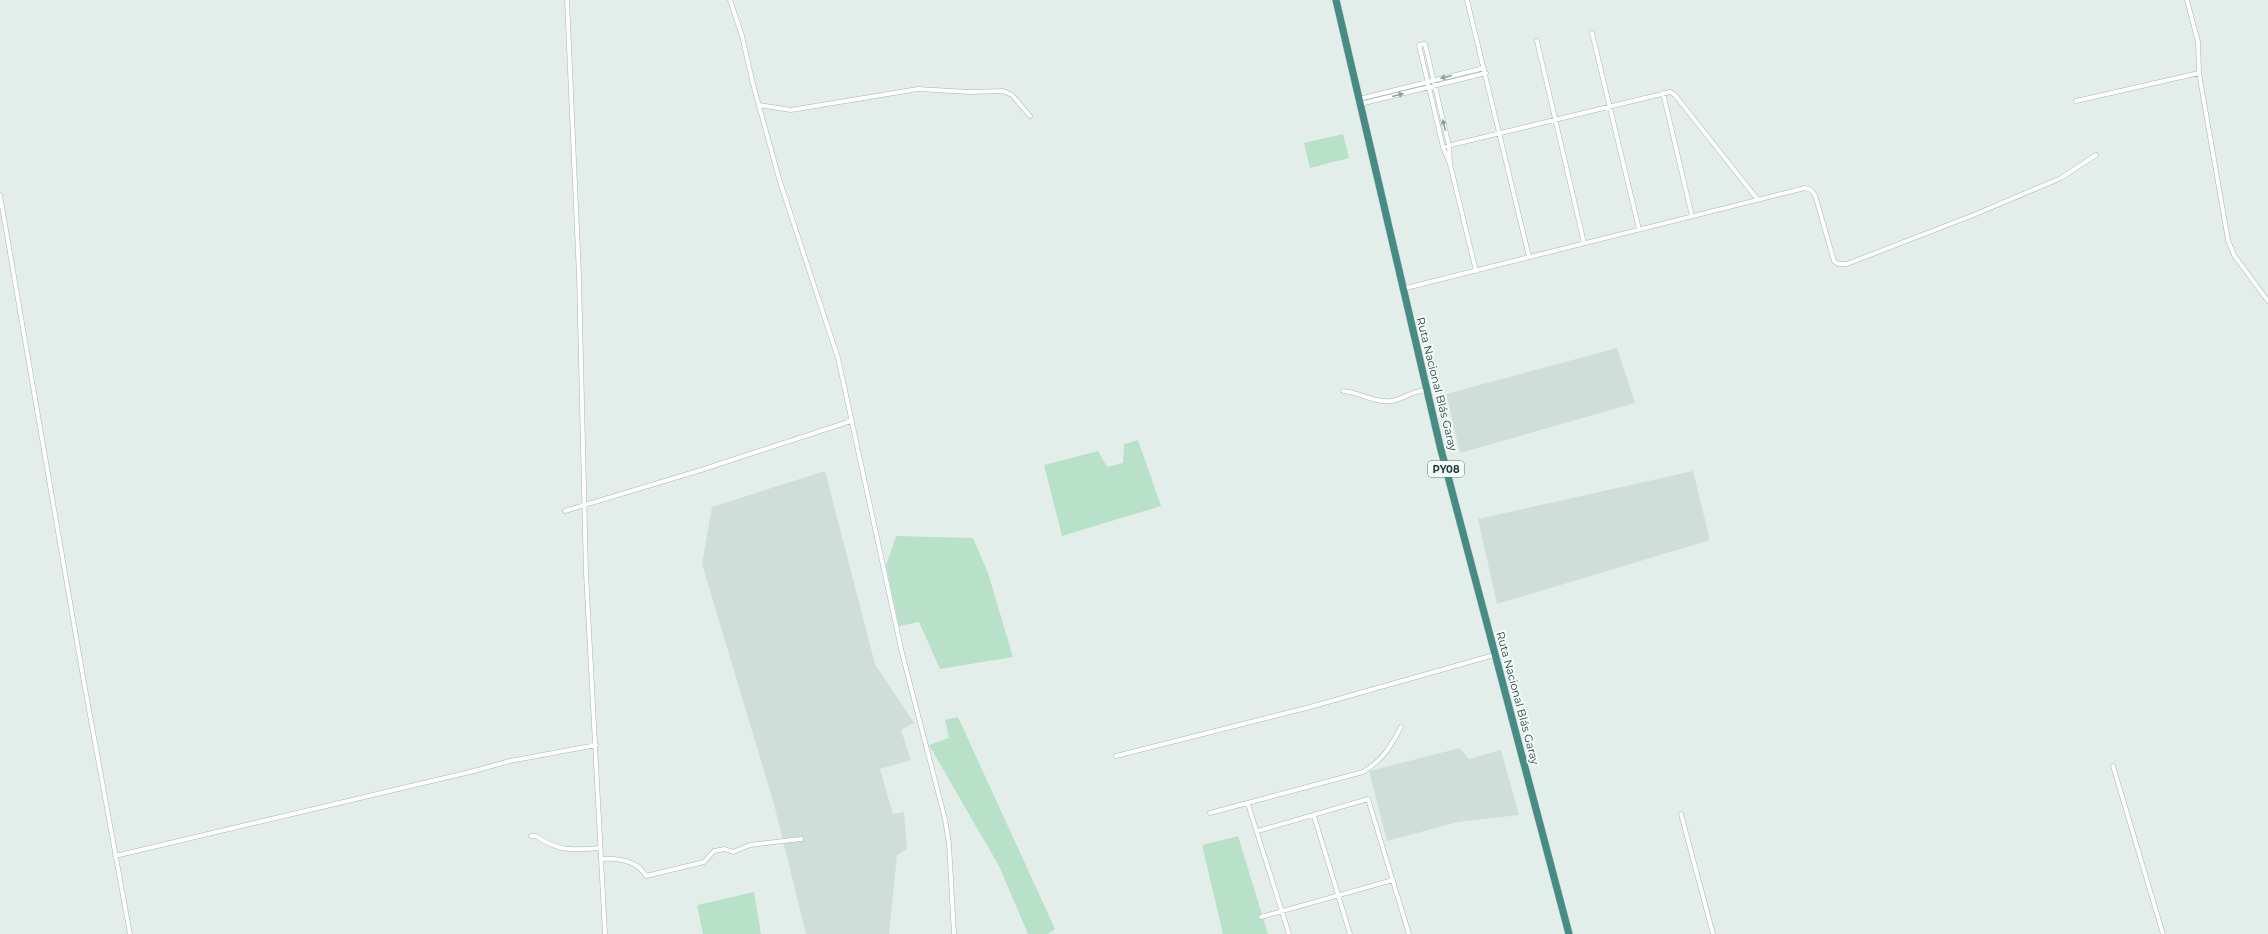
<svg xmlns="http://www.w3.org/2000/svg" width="2268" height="934" font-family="Montserrat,sans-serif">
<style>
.built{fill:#d0deda}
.green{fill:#b9e1c9}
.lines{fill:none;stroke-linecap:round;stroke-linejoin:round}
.minor-casing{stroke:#a5b7b2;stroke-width:5}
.trunk-casing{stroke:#c1cac8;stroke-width:8}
.minor{stroke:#fff;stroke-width:4}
.trunk{stroke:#468c85;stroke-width:7}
.oneway{fill:#90a09e}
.labels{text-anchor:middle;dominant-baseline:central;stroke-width:4;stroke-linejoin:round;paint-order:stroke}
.shield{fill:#f4faf8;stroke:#607874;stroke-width:1}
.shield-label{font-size:10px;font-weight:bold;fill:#20413c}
.street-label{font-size:11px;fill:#20413c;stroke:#f4faf8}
</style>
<rect width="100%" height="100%" fill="#e3eeea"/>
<path class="built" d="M1617 348 1635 403 1460 453 1446 394Z
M825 471 875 664 914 723 901 730 911 760 880 769 893 814 904 812 907 849 897 855 889 934H806L774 804 702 564 712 507Z
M1693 471 1710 540 1497 604 1478 519Z
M1460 748 1469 759 1501 750 1519 815 1458 822 1387 841 1369 771Z"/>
<path class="green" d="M1343 134 1349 158 1310 168 1304 143Z
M1138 440 1161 506 1062 536 1044 465 1098 451 1107 467 1123 463 1124 444Z
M896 536 973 538 988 573 1013 657 940 669 919 622 899 626 886 565Z
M958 717 1055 929 1048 934H1028L999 866 929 745 949 738 945 720Z
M1238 836 1268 934H1223L1202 845Z
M754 892 761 934H703L697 905Z"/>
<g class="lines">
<defs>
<path id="minor" d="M567 0 579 276 586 573 605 934
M730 0 742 36 753 84 780 182 838 358 902 653 945 819 949 844 954 934
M1467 0 1529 257
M2187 0 2198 42 2199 73 2228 240 2234 255 2268 301
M1592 33 1639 229
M1537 41 1584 243
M1663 93 1692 216
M1359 99 1484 68
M2076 101 2199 73
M1360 104 1486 73
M759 105 791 110 918 89 969 92 1003 91 1012 95 1030 116
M1443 147 1670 92 1675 95 1758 200
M1450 164 1443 147 1419 45 1425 44 1449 146 1450 164 1476 271
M0 195 83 677 130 934
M1402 289 1805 188 1811 190 1815 195 1834 261 1838 264H1847L1976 214 2061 178 2096 155
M1343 391C1359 392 1373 403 1391 401 1403 400 1414 389 1426 391
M565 511 701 470 851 421
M1116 756 1310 707 1494 655
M2113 766 2163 934
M1248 804 1289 934
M1210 813 1363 772C1383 760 1391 746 1401 727
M1681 814 1713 934
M1314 816 1350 934
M1258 831 1368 799 1409 934
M531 836H536C559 852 573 850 600 848
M115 856 474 771 510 761 596 745
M601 859C618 858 637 860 646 876L704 862 714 851 725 849 733 852 750 845 801 839
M1261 917 1393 880"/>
<path id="trunk" d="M1336 0 1440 446 1569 934"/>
</defs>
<use href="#minor" class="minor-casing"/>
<use href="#trunk" class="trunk-casing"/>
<use href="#minor" class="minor"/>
<use href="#trunk" class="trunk"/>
</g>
<defs><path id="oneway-solid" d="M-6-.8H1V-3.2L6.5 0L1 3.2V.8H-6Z"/></defs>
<g class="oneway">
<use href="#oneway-solid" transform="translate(1446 77) rotate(166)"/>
<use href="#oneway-solid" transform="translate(1398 95) rotate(-14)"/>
<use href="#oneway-solid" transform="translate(1444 125) rotate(-104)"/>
</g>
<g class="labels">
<rect class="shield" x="1428" y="461" width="36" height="16" rx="3"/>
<g class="shield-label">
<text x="1446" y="469">PY08</text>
</g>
<g class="street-label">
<text transform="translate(1437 384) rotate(76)">Ruta Nacional Blás Garay</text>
<text transform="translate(1518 698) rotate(75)">Ruta Nacional Blás Garay</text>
</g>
</g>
</svg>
